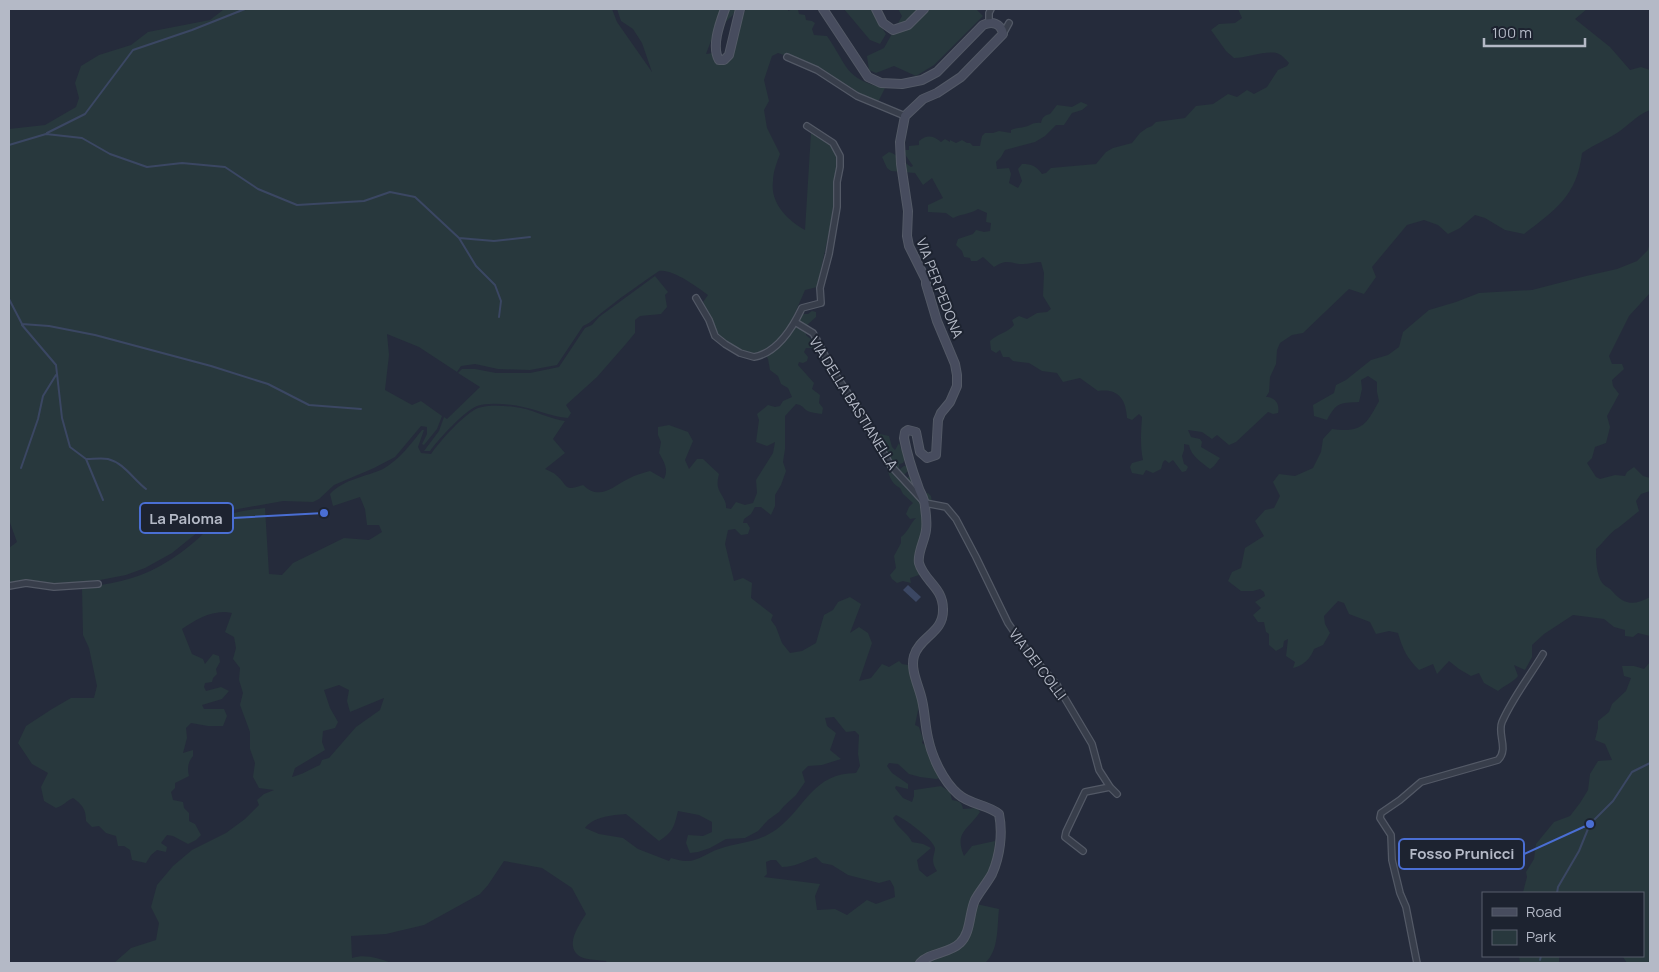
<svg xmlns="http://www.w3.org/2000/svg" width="1659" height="972" font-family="Manrope,sans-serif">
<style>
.green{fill:#28383d;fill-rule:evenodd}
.water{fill:#3b4763}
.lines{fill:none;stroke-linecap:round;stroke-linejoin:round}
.stream{stroke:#3b4763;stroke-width:2}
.street-casing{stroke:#535966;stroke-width:8}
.secondary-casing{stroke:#535966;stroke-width:10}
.street{stroke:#383e4b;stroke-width:5.5}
.secondary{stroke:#474c5e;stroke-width:8}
.labels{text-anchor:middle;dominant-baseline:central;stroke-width:4;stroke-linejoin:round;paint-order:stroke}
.street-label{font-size:14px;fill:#b4b9c6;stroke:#1d2330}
.leader{fill:none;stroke:#4a6ed3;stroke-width:2}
.callout-dot{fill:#4a6ed3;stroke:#1d2330;stroke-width:2}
.callout{fill:#1d2330;stroke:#4a6ed3;stroke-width:2}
.callout-label{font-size:15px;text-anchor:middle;font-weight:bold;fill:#b4b9c6}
</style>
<rect width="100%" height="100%" fill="#252b3b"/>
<path class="green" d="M236 9H612L617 22 652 72 642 43 633 29 621 21 617 9H736L732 16 714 33 706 54 713 53 720 63 730 59 740 21 746 9H788V11L793 9 798 10 799 14 805 15 806 20 812 21 815 23 812 29 814 35 827 36C848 66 844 79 885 88L877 104 789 57 778 53 772 56 764 80 769 101 764 110 767 128 780 154C777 162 773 172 773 181 770 203 787 220 805 230L811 133 816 134 832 145 837 155 839 166 835 182 832 219 817 287 805 290 789 327 780 338 759 354 754 355 741 352 722 339 715 332 703 302 708 295C697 287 673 269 659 271 642 283 625 294 609 307 600 313 593 322 583 326L557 365 530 370 498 369 475 364 461 366 457 372 419 347 387 334 389 355 385 390 412 405 421 401 442 416 437 429 424 445 422 444 427 434V427L421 426 395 457 374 468 334 485 319 499 313 502 283 501 227 511 206 522 198 532 172 553 145 568 126 575 74 585H9V548L17 542 9 520V129L45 125 76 107 79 98 75 83 81 66 99 55 131 45 148 32 210 20 223 10Z
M844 9H873L876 19 886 34 880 44 870 40Z
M898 9H976L983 16 934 65 916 76 894 66 876 73 869 70 867 56 884 48 902 16Z
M1238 9H1587L1575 19 1610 47 1630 70 1641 67 1650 70V110C1637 115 1629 125 1617 133 1606 140 1593 145 1582 153 1577 196 1555 210 1524 234L1505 230 1485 218 1475 215 1460 228 1448 234 1438 225 1424 220 1407 225 1372 267 1376 277 1364 294 1349 289 1303 333 1292 335 1280 343 1277 350 1276 364 1270 377 1269 392 1266 397C1275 397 1280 404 1278 413L1273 414 1268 412 1236 442 1229 445 1217 435 1212 439 1202 432 1188 430 1191 437 1200 439 1202 442 1201 447 1220 458 1214 466 1210 469C1201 462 1191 456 1189 445L1184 444V450L1182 456 1184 464 1186 465 1188 467 1186 471 1182 472 1173 460 1169 463 1165 460 1163 462 1161 469 1153 473 1146 470 1143 475 1132 473 1130 467 1132 463 1143 460C1140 446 1141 432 1142 417L1139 414 1132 420 1127 418C1126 399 1118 388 1098 391L1080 378 1063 382 1057 373 1042 371 1029 363 1013 361 1009 357H1003L1000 350 996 353 991 350 990 341C999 333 1007 333 1014 325L1012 320 1019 316 1027 319 1037 313 1047 312 1051 309 1043 296 1044 273 1041 262C1035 262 1029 264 1023 264 1010 264 1008 258 994 267L983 257 977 261H971L970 258 964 257 962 251 956 245 958 239 973 234 976 230 984 232 990 231 991 223 986 222 987 213 978 209C970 214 961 214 953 218L946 213 928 212V205L943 198 932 178 923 185 915 173 891 171 887 168 882 157 889 152C895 153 905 163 911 167L913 166 904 153 905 150H909V146L919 145V141C927 135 932 135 941 142L945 139 950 142V140L956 143 962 140 967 143H970L973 146H980L982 136 985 133H993L999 131 1011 133V130C1016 128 1019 128 1024 127 1031 126 1032 122 1041 123 1042 117 1045 115 1050 114L1057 105 1072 107 1081 102 1088 105 1082 110 1072 113 1064 125H1056L1045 136 1035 142 1005 150 1001 157 996 162 997 169 1009 168 1011 174 1009 183 1018 188 1022 181 1018 169 1022 164C1032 164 1036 166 1042 174L1046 173 1051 168 1096 164 1106 152 1113 148 1132 143 1140 133 1147 128 1152 126 1156 122 1185 118 1196 106 1213 104 1228 94 1237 97 1247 90 1254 94 1267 87 1278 70 1287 66 1289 63C1286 60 1283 56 1279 54 1269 49 1247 58 1234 58L1226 51 1211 30 1219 24 1235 23 1242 18Z
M1650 242V293L1629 316 1609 356 1612 364H1622L1624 369 1612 380 1613 386 1619 394 1607 416 1610 427 1606 443 1595 447 1592 458 1587 463 1596 477 1600 479 1615 475 1625 476 1627 472 1634 467 1643 476 1650 478V491L1641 494 1636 501 1639 511 1618 528C1612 530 1602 544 1596 549 1596 559 1596 576 1603 584 1606 587 1610 588 1612 591 1624 605 1634 606 1650 597V636L1638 633 1633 637 1625 636V630L1614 627 1604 619 1573 615 1544 634 1532 645V657L1525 670 1514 665 1518 676C1512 683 1505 685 1498 691L1484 683 1479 673 1471 676 1459 669 1449 661 1437 674 1433 664 1419 670C1407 658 1403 650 1398 633L1389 631 1376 634 1370 622 1349 614 1344 603 1338 601 1324 616 1325 624 1330 633 1323 645 1314 649C1311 658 1303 666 1293 668L1295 662 1286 656 1288 639 1284 641 1283 647 1276 651 1269 645V634L1266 632 1264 622H1258L1253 615 1261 608 1255 602 1265 596 1264 592 1260 589 1253 591H1241L1228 581 1232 572 1241 568 1245 548 1264 536 1255 521 1265 510 1274 508 1280 496 1273 482 1279 474 1295 476 1313 468 1321 452 1323 439 1332 429C1362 433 1366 425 1379 401L1377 392V382L1368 376 1361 380 1362 389 1359 402C1339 403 1337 402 1327 420L1314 416 1313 405 1334 393 1336 385 1346 380 1371 360 1388 355 1399 347 1403 332 1429 310 1456 302 1479 293 1532 290 1586 276 1617 269 1637 261 1648 250Z
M655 276 668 292 665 295 667 307 661 314 640 316 635 320V333L625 345 597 377 566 405 571 413 568 418C552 417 538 410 523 407 512 404 487 402 477 406 464 411 439 439 430 451H424L439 431 444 417 447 419 480 387 458 373 462 369H475L496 373H530L559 367 585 328 592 325 599 317Z
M812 311 816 312V317L806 326V335L813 341 814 348H806L804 352 808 357 807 361 803 363 799 362 798 365 814 383 812 389 820 395 819 403 823 408 822 414C817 413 810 413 806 410 802 406 801 405 796 404L785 416V449L783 462 786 471 781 485 775 495V506L771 515 761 507H755L751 514 744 519 743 523H747L750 528 748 534 741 535 735 529 728 530 725 544 734 581 743 578 752 583 751 598 773 615 771 620 776 627 782 643 790 653 802 651 816 643 824 615 833 610 838 602 850 597 861 604 850 633 859 627 868 633 872 643 859 681 871 678 882 664 889 667 899 661 902 664 908 665C914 677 914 690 920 701L915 725 919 727 923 739 922 743 926 746C926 753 930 756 931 763L934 764 935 770 940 774V778L936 779 920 777 909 774 898 764 889 763 887 766 892 773 908 784V789L896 786 895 788 903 798 912 802 914 796V790L941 786 950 792 952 800C959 801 962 802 963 809L977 808 980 812C968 830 954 832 964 856L972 846 995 841C994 848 995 856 993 862 988 877 975 888 972 903L999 909C997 927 999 951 985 963H607L606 961C599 960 587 960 581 957 563 947 579 925 586 914L572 888 542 868 504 861 488 885 480 894 424 925 386 934 351 936 352 958C365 954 378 958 391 963H114L131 948 156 940 159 923 151 907 157 885 173 866 192 850 226 833 245 819 259 805 257 800 264 794 274 790 259 788 253 777 255 763 250 749V732L240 705 243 693 239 680 240 668 233 659 236 648 234 637 225 632 232 613C214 609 197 619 182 629L192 654 203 659 205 664 213 654 219 656 220 662 216 669 217 674 213 678 212 682 205 683 204 687 206 691 221 687 229 691 222 699 202 705 204 709H224L227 716 223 726H208L191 723 186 728 187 738 183 753 193 750V756C188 762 187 768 189 776L175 783V788L171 792 173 800 183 802 184 808 189 813V821L195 824 201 835 196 840 188 844 173 836 167 835 161 843 167 847 166 852 157 850 151 855 146 863 132 860 130 850 124 846H118L116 836 106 833 99 826 92 827 86 821C86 810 83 805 73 798 66 801 63 806 56 808L44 801 41 787 48 773 32 764 18 743 26 726 52 709 71 698H94L97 686 89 648 83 635 82 588C109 584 136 580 160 566 174 558 188 548 200 537 206 531 209 525 216 520 231 512 248 510 265 508L269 574 282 575 293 563 344 538 369 540 382 532 379 525H367L365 509 360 497 333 506 330 494C344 479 365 477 383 469 399 460 411 444 422 430H424L418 447 421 453 431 454C440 441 464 414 478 408 490 404 509 406 521 408 536 411 550 419 565 421L553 439 565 453 545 469C549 471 553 472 556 475 569 486 563 492 583 485 600 501 612 487 628 479 635 475 643 473 650 471L664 479C669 469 664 462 659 453L661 442 658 435V427L669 425 688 432 693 441 685 460 689 469 697 459H703L719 474C718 478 717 483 718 487 720 495 727 500 726 508L731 509 736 502 745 505 753 503 757 493 756 480 773 453 775 442 767 446 756 442 759 420 757 414 768 405 775 407 780 406 783 401 792 397 788 388 781 384 778 376 770 370 768 359 766 355C781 343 793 331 802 314H808ZM339 685 349 690 347 701 350 712 384 698 380 710 356 727 329 758 322 760 320 765C311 769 301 775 292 777L295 768 325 750 322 742 323 731 335 728 338 722 330 708 324 690ZM834 717 846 732 855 731 859 735 858 754 860 766 856 773C813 773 806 807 777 829 758 843 740 842 719 849 709 852 697 862 686 861 681 861 676 859 671 858L669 861 638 849 623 838 599 834 585 828C593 817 612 815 626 814L659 841C673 832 674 827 678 811L699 815 712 822V832L703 836 688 835 686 843 690 853 698 852 710 848 726 839 745 838 758 831 768 820 779 812 784 806 796 795 805 782 802 772 808 766 822 765 841 759 830 750 836 733 827 726 825 718ZM896 815C905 819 933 839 935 848 935 852 933 856 933 860 933 864 935 868 937 871L927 877 919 870 917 860 931 848 923 844 912 842C907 832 899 830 893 818ZM816 857 822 863 832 865 848 875 879 883 890 880 894 887 895 897 876 904 867 900 847 915 835 909 817 910 815 896 820 884 764 877 767 874 766 862 771 860H776L782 867C795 867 804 861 816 857Z
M880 434 889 436 892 447 895 450 899 443 905 459 903 463 899 464V468L900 469 904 466H909V470L904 475 906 479 912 474 914 481 912 483 915 485 914 487 922 495 928 493 931 496 932 503 921 513 923 518 922 554 923 559 917 563 919 575 910 578 911 583 903 581 897 583 892 579 890 575 896 568 894 556 901 543V537C908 532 910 524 916 518L910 519 906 514 909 507 913 503 903 494 900 488C890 483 888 473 886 462L889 458V456L886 455 881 459 876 451 878 444 877 436Z
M1650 662V963H1627L1623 957 1624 956H1643V893H1524L1523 892 1527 877 1526 872 1534 859 1536 844 1554 822 1570 816 1580 803 1588 790 1590 774 1598 761 1612 760 1605 744 1595 740 1598 728V721L1609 712 1612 704 1626 691 1631 678 1624 676 1622 666H1634L1644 669Z
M1519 956H1559V962L1520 963Z"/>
<path class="water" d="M908 585 921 597 916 602 903 590Z"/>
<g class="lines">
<path class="stream" d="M47 133 85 114 133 50 192 30 245 9
M9 145 46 134 82 138 110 154 147 167 182 163 225 167 258 189 297 205 364 201 390 192 415 197 459 238 494 241 530 237
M459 238 476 266 495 285 501 301 499 317
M9 299 22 324 49 326 95 335 211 366 268 384 309 405 361 409
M22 325 56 365 62 418 70 447 86 459 103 500
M87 459C93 459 102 458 108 459 124 463 133 479 146 489
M21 468 38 419 43 396 56 375
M1557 893 1558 887 1579 851 1590 824 1613 801 1632 772 1650 763
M1540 960 1541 956"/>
<defs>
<path id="street" d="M989 23V13L991 9
M1003 34 1009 23
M787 57 817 70 857 96 905 116
M696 298 709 320 715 336 725 344 740 353 754 357C777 353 793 327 802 308L821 303 820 288 829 254 837 207V182L840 167V156L833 143 807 126
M795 322 813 333 817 340 833 371 858 408 891 466 925 503 946 507 956 519 976 557 1008 623 1026 649 1057 685 1092 744 1099 770 1110 787 1117 794
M9 586 26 583 54 587 98 584
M1083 851 1065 837 1066 832 1085 792 1110 787
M1417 963 1406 907 1400 893 1392 860 1391 835 1380 818 1381 813 1400 800 1421 782 1498 760C1509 749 1497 734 1502 722 1513 697 1530 676 1543 654"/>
<path id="secondary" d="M725 9C720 23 711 46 719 60H724L729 55 740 9
M823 9 868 77 881 83 902 84 922 80 937 72 983 25C992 21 1001 23 1003 34L961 77 937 93 923 99 905 116 900 142 901 164 908 211 907 236 909 246 926 280V284L937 321 955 364 957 375V386L950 402 941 413 938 420 936 455 927 458 920 452 916 432 908 430 905 432 904 438C907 454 912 470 918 486 920 493 925 499 925 507 926 514 927 523 926 530 925 540 917 553 919 563 924 581 943 587 943 609 944 633 920 636 914 656 910 670 919 686 922 700 925 713 925 725 928 738 932 757 943 781 958 794 970 805 987 804 999 814 1003 833 1000 856 992 874 987 883 980 891 975 900 969 913 971 933 960 943 949 954 930 952 920 963
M876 9 883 23 893 30 908 25 924 9"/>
</defs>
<use href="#street" class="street-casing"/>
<use href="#secondary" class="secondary-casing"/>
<use href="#street" class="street"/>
<use href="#secondary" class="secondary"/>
</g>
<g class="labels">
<g class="street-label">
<text transform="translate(940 288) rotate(69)">VIA PER PEDONA</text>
<text transform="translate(854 403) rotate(58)">VIA DELLA BASTIANELLA</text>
<text transform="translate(1038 664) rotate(53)">VIA DEI COLLI</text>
</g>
</g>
<path class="leader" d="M324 513L233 518M1590 824L1524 854"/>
<g class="callout-dot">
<circle cx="324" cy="513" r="5"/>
<circle cx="1590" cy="824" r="5"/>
</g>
<g class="callout">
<rect x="140" y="503" width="93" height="30" rx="5"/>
<rect x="1399" y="839" width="125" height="30" rx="5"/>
</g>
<g class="callout-label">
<text x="186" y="524">La Paloma</text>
<text x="1462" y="859">Fosso Prunicci</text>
</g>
<rect width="1659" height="972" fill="none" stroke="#b4b9c6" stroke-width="20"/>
<rect x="1482" y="892" width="162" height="65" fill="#1d2330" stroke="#595f6c"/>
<rect x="1492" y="908" width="25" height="8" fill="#474c5e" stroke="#595f6c"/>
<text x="1526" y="917" font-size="15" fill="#b4b9c6">Road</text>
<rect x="1492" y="930" width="25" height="15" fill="#28383d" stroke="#595f6c"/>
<text x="1526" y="942" font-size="15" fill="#b4b9c6">Park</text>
<path d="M1484 38v8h101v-8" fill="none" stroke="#b4b9c6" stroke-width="2.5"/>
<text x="1492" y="38" font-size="15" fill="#b4b9c6" stroke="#1d2330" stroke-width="4" paint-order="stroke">100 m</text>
</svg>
